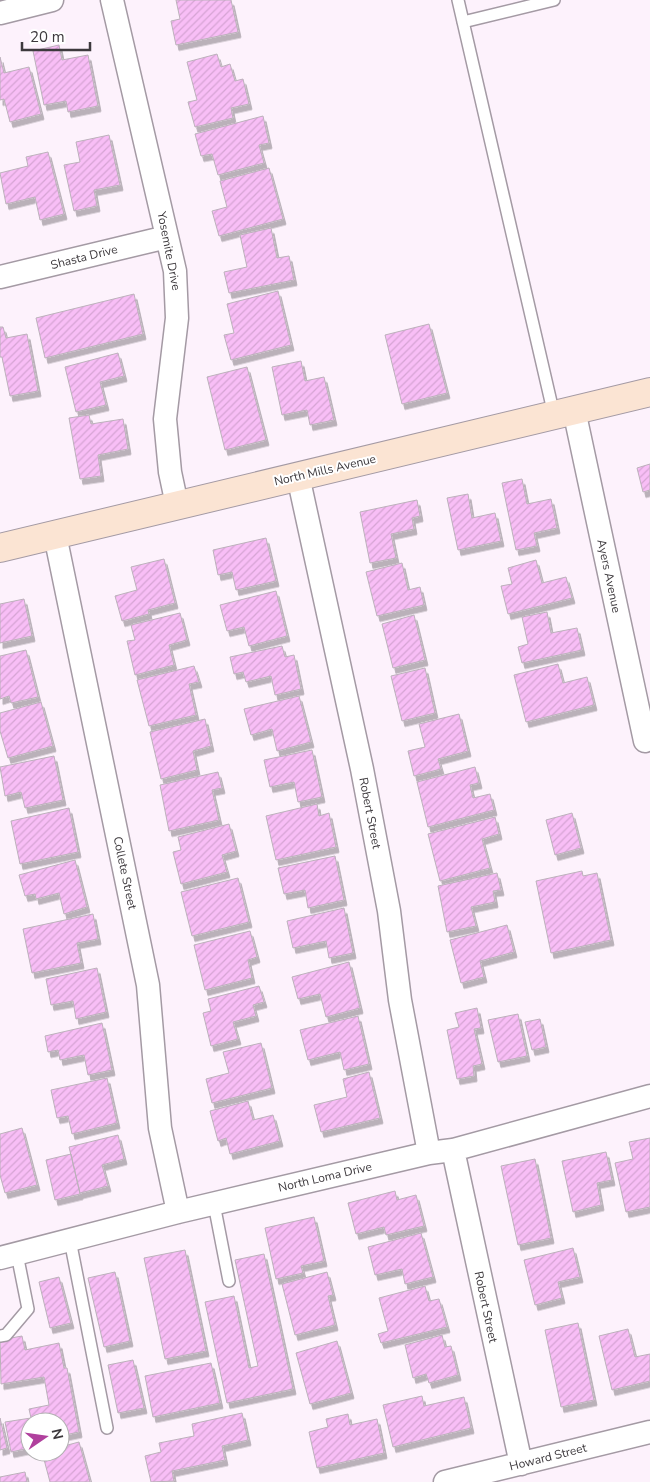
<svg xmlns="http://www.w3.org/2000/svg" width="650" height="1482" font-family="'Nunito Sans',sans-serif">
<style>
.building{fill:url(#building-hatch);stroke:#bcb1bb;filter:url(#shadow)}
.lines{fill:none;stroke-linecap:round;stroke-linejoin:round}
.lane-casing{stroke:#a49aa4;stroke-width:14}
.street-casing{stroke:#a49aa4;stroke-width:25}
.secondary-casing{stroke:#a49aa4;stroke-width:30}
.lane{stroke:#fff;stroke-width:11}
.street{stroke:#fff;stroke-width:22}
.secondary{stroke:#fbe4d3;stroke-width:28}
.labels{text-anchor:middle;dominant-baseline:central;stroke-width:4;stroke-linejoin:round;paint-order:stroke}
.street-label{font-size:12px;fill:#3d393d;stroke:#fff}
</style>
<defs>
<pattern id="building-hatch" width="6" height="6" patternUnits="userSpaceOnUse" patternTransform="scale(1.25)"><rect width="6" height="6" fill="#f8bef6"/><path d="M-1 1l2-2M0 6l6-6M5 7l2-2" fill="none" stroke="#d6a4d4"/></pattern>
<filter id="shadow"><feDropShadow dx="3" dy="5.5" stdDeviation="0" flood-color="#0004"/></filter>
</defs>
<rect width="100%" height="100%" fill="#fdf2fc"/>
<path class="building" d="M176 0H231L238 32 176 45 171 21 180 19Z
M59 45 62 60 88 55 98 106 68 112 66 101 44 105 33 51Z
M217 54 221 67 230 64 235 81 243 79 249 104 231 108 233 118 195 127 188 102 197 100 187 62Z
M0 57 4 73 29 67 41 114 10 122 4 99 0 100Z
M263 116 269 143 259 145 264 163 218 175 212 154 201 156 195 134Z
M109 135 120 185 94 190 97 206 74 211 64 165 80 162 76 142Z
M48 152 64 214 40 220 35 197 6 204 0 173 28 166 26 157Z
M269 168 283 219 219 236 212 211 227 207 220 181Z
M271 228 277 258 289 256 294 280 229 293 224 272 247 267 240 235Z
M278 291 291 345 231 360 224 335 234 333 227 304Z
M134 294 143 334 45 358 36 318Z
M429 324 447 393 402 404 385 335Z
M0 327H3L6 338 27 334 38 391 10 396 2 357H0Z
M118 353 124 376 100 382 106 405 76 412 65 367Z
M301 361 305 381 324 377 334 420 310 425 307 410 282 415 272 367Z
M247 367 266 440 225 450 207 377Z
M89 415 91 424 123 419 128 449 98 455 101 476 80 479 69 418Z
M650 464V490L643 492 637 468Z
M522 479 527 504 551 499 557 528 534 533 537 546 516 550 502 483Z
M468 494 472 518 495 513 501 541 458 550 447 498Z
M417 500 420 516 412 518 414 529 391 534 396 558 370 563 360 512Z
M266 538 276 581 236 590 232 572 218 575 213 550Z
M164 559 175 603 148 610 149 614 122 621 115 596 137 590 131 567Z
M536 560 542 583 566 577 572 598 508 614 501 586 512 584 508 568Z
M402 563 408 590 420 587 424 605 377 616 366 572Z
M276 591 287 636 249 646 244 627 227 631 220 605Z
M24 599 32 636 0 643V604Z
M547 612 551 633 577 628 582 650 522 663 518 647 528 644 522 617Z
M180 613 187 640 169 645 174 665 135 675 127 641 135 640 131 625Z
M414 615 425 660 393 668 382 624Z
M282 646 285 657 294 655 301 689 275 695 271 676 246 682 243 672 234 674 230 657Z
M26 650 38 697 11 703 9 696 0 699V656Z
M558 664 563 683 587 677 594 705 526 722 514 675Z
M194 666 199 682 189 684 196 715 149 726 137 680Z
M425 668 435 713 402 721 391 676Z
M299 696 311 742 277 751 272 729 251 735 244 709Z
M41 702 53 746 8 758 0 731V713Z
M459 714 468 751 438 759 441 769 414 776 408 751 425 747 419 724Z
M205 719 211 746 193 751 197 770 161 779 150 732Z
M312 750 322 797 298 802 294 782 270 787 264 760Z
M54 756 63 800 25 808 21 792 5 796 0 767Z
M475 767 479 783 470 785 473 798 490 794 494 810 428 827 417 782Z
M218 772 222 788 212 790 219 820 169 831 160 785Z
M317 804 319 816 329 813 336 847 276 860 266 816Z
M69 808 78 852 20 864 11 821Z
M572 813 581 848 555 855 546 820Z
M495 817 499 834 482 839 490 868 440 881 428 834Z
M229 824 236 851 222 855 227 872 181 884 173 852 181 850 178 837Z
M335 856 344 900 308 908 305 890 284 894 278 868Z
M75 860 87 907 64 914 59 893 36 899 35 894 25 896 19 875Z
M582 871 583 876 597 873 611 940 551 953 536 881Z
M497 873 501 890 493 891 495 902 471 907 476 926 447 932 438 886Z
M238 878 249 922 192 936 181 892Z
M344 908 353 953 329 958 326 941 293 948 287 921Z
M93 914 98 939 77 943 81 963 32 973 23 929Z
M507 925 514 952 480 961 484 977 461 983 450 940Z
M250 931 257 957 248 960 252 978 205 990 194 945Z
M349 962 360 1008 326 1017 320 994 298 999 292 977Z
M97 968 106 1012 76 1019 73 1001 51 1005 46 979Z
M259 986 264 1002 253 1005 256 1016 233 1022 238 1039 211 1046 203 1013 211 1011 208 999Z
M477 1008 481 1028 474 1029 482 1064 473 1066 474 1076 457 1079 447 1030 459 1027 455 1013Z
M518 1014 527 1056 498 1062 488 1020Z
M358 1016 369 1064 344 1070 340 1052 308 1060 300 1030Z
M540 1019 546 1047 532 1050 525 1022Z
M102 1023 112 1070 88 1075 84 1055 60 1060 58 1050 48 1052 45 1036Z
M261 1043 272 1088 212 1103 206 1079 229 1073 223 1052Z
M369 1072 380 1118 321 1132 314 1105 347 1097 343 1079Z
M107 1078 117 1123 72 1134 68 1116 57 1118 51 1090Z
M248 1101 253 1120 273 1115 280 1141 230 1154 226 1138 218 1141 210 1111Z
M22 1128 37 1185 5 1193 0 1175V1134Z
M118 1135 124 1159 102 1165 108 1186 80 1193 69 1147Z
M650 1138V1207L626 1212 615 1163 633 1159 629 1142Z
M606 1152 612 1180 597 1183 601 1205 573 1212 562 1161Z
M71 1154 80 1194 55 1200 46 1160Z
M535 1159 551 1238 518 1245 501 1166Z
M395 1191 397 1200 416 1195 424 1226 386 1235 384 1227 356 1234 348 1203Z
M314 1217 324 1261 301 1266 303 1273 276 1279 265 1228Z
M421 1233 433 1277 405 1284 402 1269 375 1275 368 1247Z
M573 1248 580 1277 558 1282 562 1298 535 1305 524 1260Z
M185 1250 206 1351 165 1359 144 1258Z
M264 1254 293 1389 227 1403 205 1302 234 1296 249 1368 258 1366 235 1260Z
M115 1272 130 1341 104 1347 88 1278Z
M327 1272 333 1295 328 1296 335 1325 295 1335 282 1284Z
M59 1277 71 1323 50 1328 39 1282Z
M425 1286 429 1301 439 1299 447 1327 381 1343 378 1334 388 1331 379 1298Z
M578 1323 594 1400 561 1407 545 1330Z
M628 1329 635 1357 650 1354V1381L612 1390 599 1336Z
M442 1335 445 1347 451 1346 458 1375 429 1383 426 1374 413 1378 405 1345Z
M22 1336 25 1350 59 1343 64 1368H67L79 1432 60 1436V1422H30V1448L11 1452 5 1422 31 1418 29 1409 49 1405 44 1377 1 1384 0 1340Z
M337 1341 351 1393 310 1404 296 1353Z
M133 1360 144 1408 118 1413 108 1365Z
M211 1363 220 1403 153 1417 145 1376Z
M422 1396 424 1406 464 1397 471 1428 393 1447 383 1405Z
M242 1413 248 1440 222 1446 225 1460 172 1471 174 1481 151 1482 145 1456 161 1452 159 1443 194 1436 192 1424Z
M348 1414 350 1425 377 1419 384 1453 317 1468 309 1432 328 1427 326 1419Z
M0 1418 7 1448 0 1450Z
M79 1442 90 1482H50L42 1452H60V1447Z
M25 1472 27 1482H0V1477Z"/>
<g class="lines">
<defs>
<path id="lane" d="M458 0 554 415
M463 22 554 0
M214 1204 229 1281
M70 1240 107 1428
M0 1336 6 1335 28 1309 17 1254"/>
<path id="street" d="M112 0 175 271 177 318 165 419 170 472 177 505
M0 13 52 0
M0 277 167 237
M574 410 645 741
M298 476 362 769 389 911 400 1000 429 1153
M55 535 148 985 160 1128 178 1212
M453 1150 521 1464
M0 1258 178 1212 429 1153 453 1150 650 1096
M445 1482 650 1432"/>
<path id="secondary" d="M0 548 650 392"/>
</defs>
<use href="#lane" class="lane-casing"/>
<use href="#street" class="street-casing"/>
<use href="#secondary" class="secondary-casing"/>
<use href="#lane" class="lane"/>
<use href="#street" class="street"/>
<use href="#secondary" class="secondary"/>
</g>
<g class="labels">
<g class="street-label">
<text transform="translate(169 251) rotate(79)">Yosemite Drive</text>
<text transform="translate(84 257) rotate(-14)">Shasta Drive</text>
<text transform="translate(325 470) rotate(-13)">North Mills Avenue</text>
<text transform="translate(609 576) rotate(78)">Ayers Avenue</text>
<text transform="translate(370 813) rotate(79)">Robert Street</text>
<text transform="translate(125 873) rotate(78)">Collete Street</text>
<text transform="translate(325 1177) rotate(-13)">North Loma Drive</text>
<text transform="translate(486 1307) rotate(78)">Robert Street</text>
<text transform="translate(548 1457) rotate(-14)">Howard Street</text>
</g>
</g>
<g transform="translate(45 1437) rotate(77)"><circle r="24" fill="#ffffff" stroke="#b1b0b1"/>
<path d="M0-4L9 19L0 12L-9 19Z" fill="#b0409d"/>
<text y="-8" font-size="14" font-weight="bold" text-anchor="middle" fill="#3d393d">N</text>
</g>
<path d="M22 42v8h68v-8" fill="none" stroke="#3d393d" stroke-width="2.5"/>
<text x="30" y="42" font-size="15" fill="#3d393d" stroke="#ffffff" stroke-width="4" paint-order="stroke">20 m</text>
</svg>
